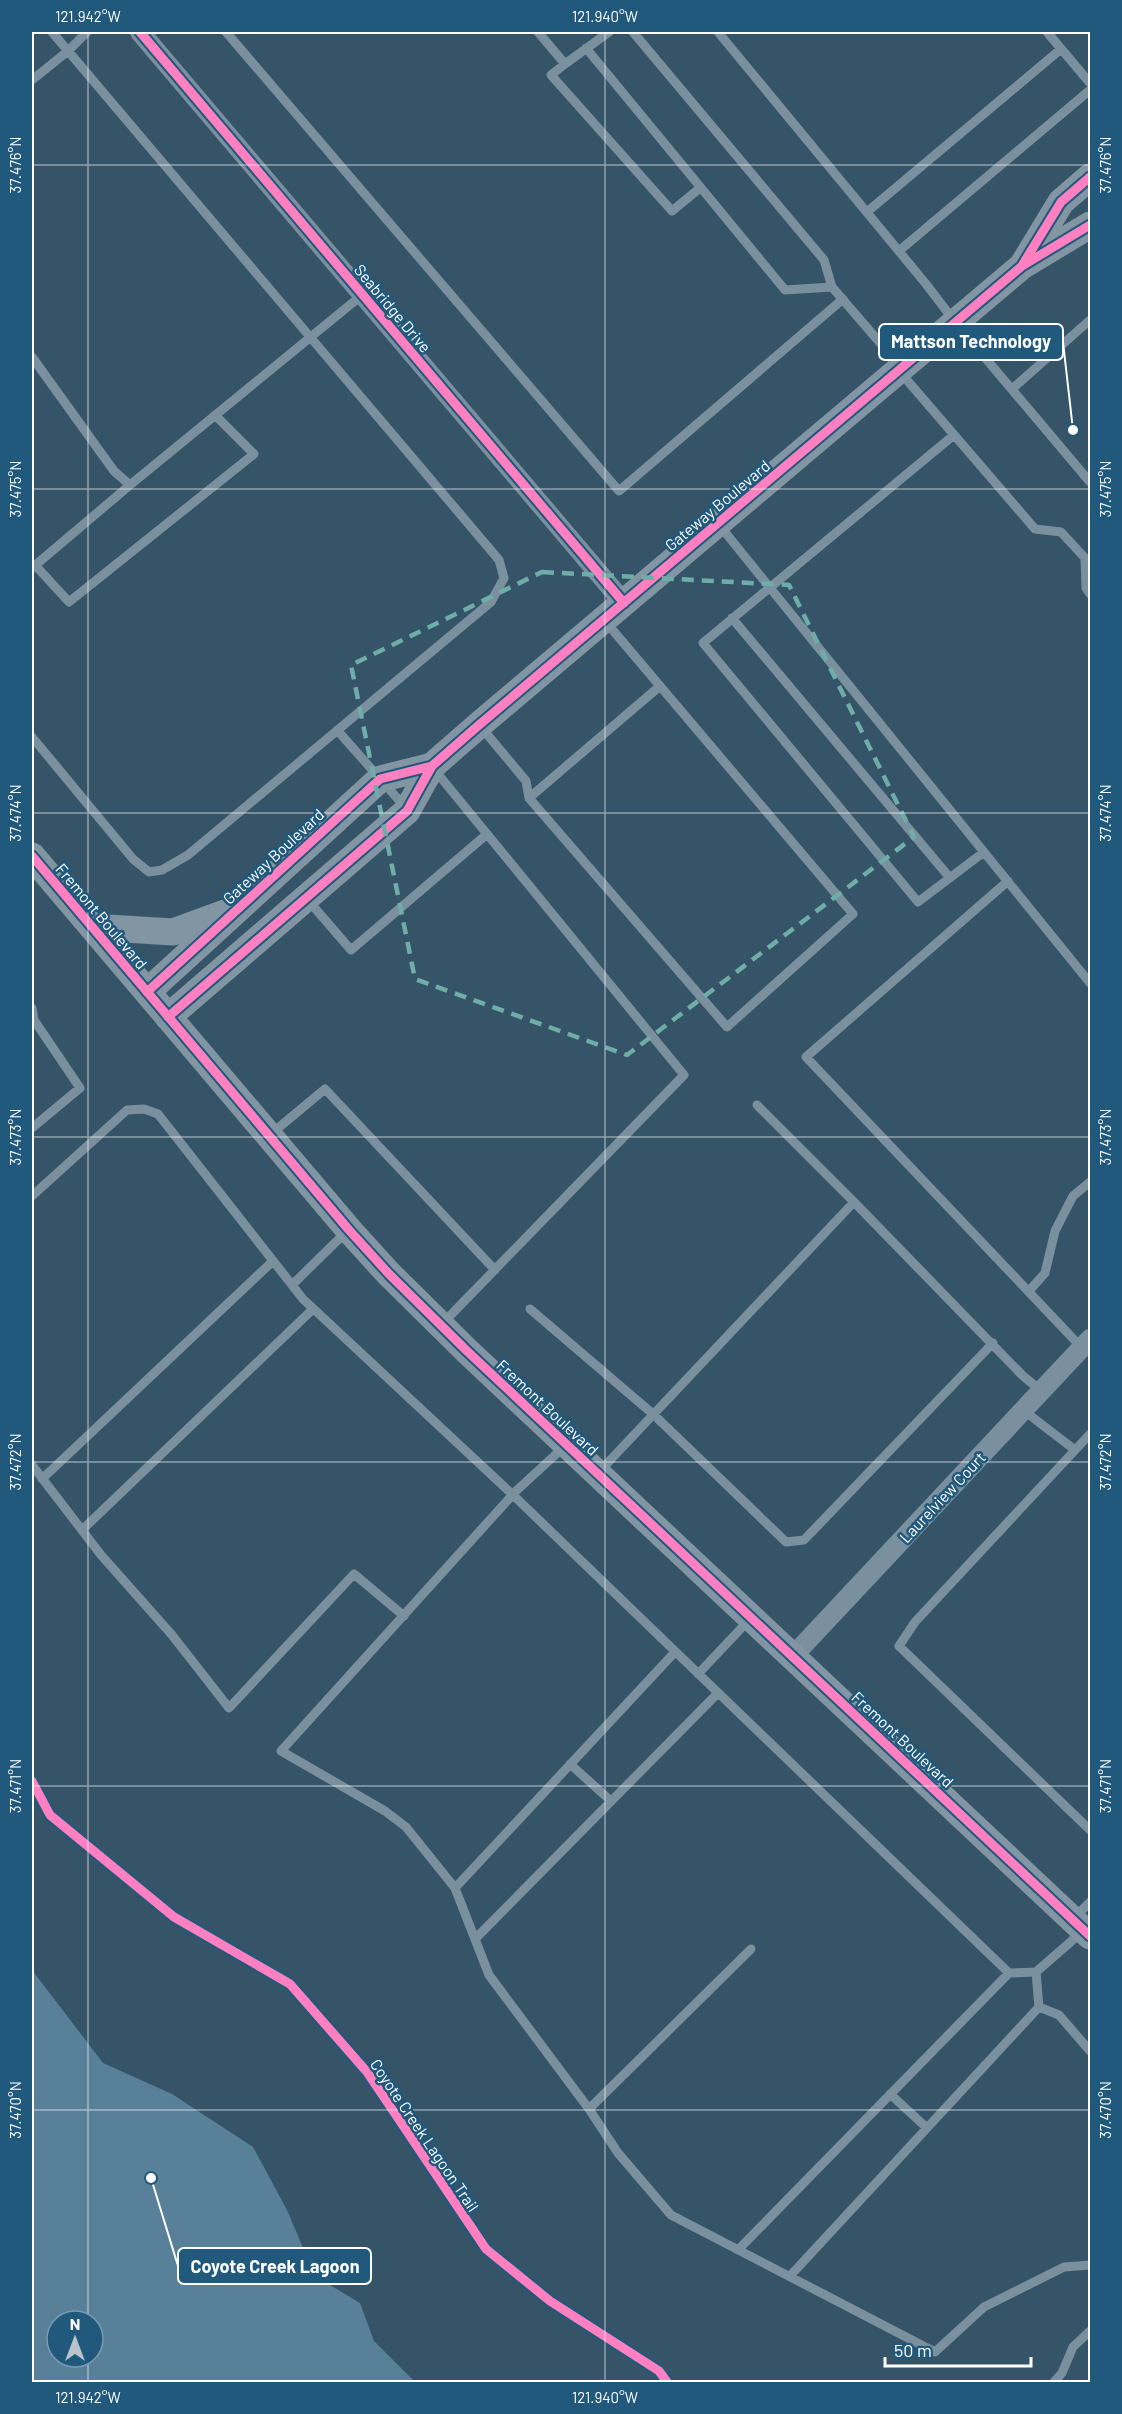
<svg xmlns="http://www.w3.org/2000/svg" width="1122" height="2414" font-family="Barlow,sans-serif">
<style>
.water{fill:#588099;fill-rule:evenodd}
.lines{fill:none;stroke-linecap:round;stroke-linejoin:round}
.lane{stroke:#7a909e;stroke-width:9}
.street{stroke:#7a909e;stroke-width:20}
.secondary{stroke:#8195a3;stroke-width:27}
.cycleway-casing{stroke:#20597c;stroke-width:13}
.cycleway{stroke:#ff80c0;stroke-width:9}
.marked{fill:none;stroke:#6fada8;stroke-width:4.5;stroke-dasharray:12 8;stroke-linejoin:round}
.ticks{fill:none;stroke:#fff;stroke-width:1.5;stroke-opacity:0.45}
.labels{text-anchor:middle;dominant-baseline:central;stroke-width:5;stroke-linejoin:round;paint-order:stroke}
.street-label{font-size:16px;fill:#fff;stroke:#20597c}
.leader{fill:none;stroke:#fff;stroke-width:2}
.callout-dot{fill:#fff;stroke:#20597c;stroke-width:2}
.callout{fill:#20597c;stroke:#fff;stroke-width:2}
.callout-label{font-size:18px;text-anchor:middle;font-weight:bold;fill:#fff}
.neatline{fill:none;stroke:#fff;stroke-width:2}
.ticks-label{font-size:15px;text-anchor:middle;fill:#fff}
</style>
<rect width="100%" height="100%" fill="#355467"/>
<path class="water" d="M32 1970 103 2063 172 2094 253 2147 287 2210 315 2276 360 2303 374 2341 415 2382H32ZM57 2321H93V2357H57Z"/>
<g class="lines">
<path class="lane" d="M226 32 619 491 843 299
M538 32 565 64 609 32
M633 32 824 260 832 287 900 366
M718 32 926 284 955 322 1090 482
M1047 32 1090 83
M586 48 785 290 832 287
M565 64 551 75 672 211 700 188
M32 80 68 51 87 32
M867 212 1061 49
M899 251 1090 90
M32 357 114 471 130 485 32 568
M900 372 1035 529 1061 532 1085 558 1086 588 1090 594
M1012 389 1090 320
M954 435 703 643 918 902 984 852
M130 485 362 295
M720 526 1090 983
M35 565 69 602 254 454 215 415
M732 618 950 878
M481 727 526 781 529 798 727 1027 853 914 605 621
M337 730 405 807
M32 737 133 859 149 872 162 870 188 855 491 602 504 578 499 560 52 32
M433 768 684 1075 443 1323
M529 798 660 686
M1008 881 806 1057 1082 1348
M307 899 351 950 486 835
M32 1008 34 1020 80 1088 32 1128
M757 1105 854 1202
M271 1134 325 1089 495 1270
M32 1196 127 1110 144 1109 158 1114 303 1299 513 1495 1009 1973
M292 1285 346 1232
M1029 1291 1045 1273 1055 1231 1073 1196 1090 1182
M530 1309 653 1414 786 1542 804 1540 993 1343
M1023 1410 1075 1450
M1090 1434 915 1622 899 1646 1090 1830
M32 1465 101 1555 172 1635 229 1708 354 1574 404 1616
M599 1472 854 1202 1022 1375 1041 1391
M42 1479 273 1261
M82 1530 313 1309
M675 1652 455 1888 489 1975 589 2109 618 2153 671 2215 935 2352 984 2307 1064 2267 1090 2265
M698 1674 750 1619
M570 1764 611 1801
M455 1888 406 1827 385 1811 281 1751 516 1491 565 1446
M1075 1917 1090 1902
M475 1939 718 1693
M1039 2007 1059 2015 1090 2051
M890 2094 927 2128
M589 2109 751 1949
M738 2250 1009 1973 1036 1972 1082 1932
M790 2276 1039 2007 1036 1972
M1054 2382 1062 2373 1073 2347 1090 2331"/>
<path class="street" d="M140 32 624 603
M793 1656 1090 1339"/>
<path class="secondary" d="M1024 263 1061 202 1090 177
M32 856 349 1230 389 1274 467 1351 1090 1936
M92 927 173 932 225 913
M147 992 380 779 432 766
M168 1017 407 811 432 766 479 725 1022 266 1090 225"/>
<defs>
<path id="cycleway" d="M140 32 624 603
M1023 264 1061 202 1090 177
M32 856 349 1230 389 1274 467 1351 1090 1936
M147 992 380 779 432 766
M168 1017 407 811 432 766 479 725 1022 266 1090 225
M32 1781 50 1815 174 1917 290 1984 367 2072 486 2249 550 2301 659 2371 667 2382"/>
</defs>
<use href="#cycleway" class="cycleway-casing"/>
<use href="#cycleway" class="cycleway"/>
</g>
<path class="marked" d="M542 572 789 585 914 837 627 1055 415 979 351 665Z"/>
<path class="ticks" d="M88 32V2321M605 32V2382M32 165H1090M32 489H1090M32 813H1090M32 1137H1090M32 1462H1090M32 1786H1090M32 2110H1090M88 2357V2382"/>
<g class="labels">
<g class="street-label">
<text transform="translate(393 308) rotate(50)">Seabridge Drive</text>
<text transform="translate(717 505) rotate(-40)">Gateway Boulevard</text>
<text transform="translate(273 856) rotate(-43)">Gateway Boulevard</text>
<text transform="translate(102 916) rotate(50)">Fremont Boulevard</text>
<text transform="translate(548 1407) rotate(43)">Fremont Boulevard</text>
<text transform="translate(942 1497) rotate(-47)">Laurelview Court</text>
<text transform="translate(903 1739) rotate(43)">Fremont Boulevard</text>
<text transform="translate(425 2135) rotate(56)">Coyote Creek Lagoon Trail</text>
</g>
</g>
<path class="leader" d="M1073 430L1063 342M151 2178L178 2266"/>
<g class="callout-dot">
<circle cx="1073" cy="430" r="6"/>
<circle cx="151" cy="2178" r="6"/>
</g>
<g class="callout">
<rect x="879" y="324" width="184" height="36" rx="6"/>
<rect x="178" y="2248" width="193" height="36" rx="6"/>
</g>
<g class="callout-label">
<text x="971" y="348">Mattson Technology</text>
<text x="275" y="2273">Coyote Creek Lagoon</text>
</g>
<rect width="1122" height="2414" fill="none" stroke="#20597c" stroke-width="66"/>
<g transform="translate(75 2339)"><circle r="28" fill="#20597c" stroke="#799bb0" stroke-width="1.5"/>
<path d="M0-4.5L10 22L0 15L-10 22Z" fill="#b8c3ca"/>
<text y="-9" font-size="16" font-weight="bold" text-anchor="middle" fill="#ffffff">N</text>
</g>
<path d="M885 2357v9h146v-9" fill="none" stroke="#ffffff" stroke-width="3"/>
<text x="894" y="2357" font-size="18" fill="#ffffff" stroke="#20597c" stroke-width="4.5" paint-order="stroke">50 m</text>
<rect x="33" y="33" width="1056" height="2348" class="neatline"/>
<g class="ticks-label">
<text x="88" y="22">121.942°W</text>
<text x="605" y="22">121.940°W</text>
<text transform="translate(16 165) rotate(-90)" y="5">37.476°N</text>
<text transform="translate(1106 165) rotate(-90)" y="5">37.476°N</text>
<text transform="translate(16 489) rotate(-90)" y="5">37.475°N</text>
<text transform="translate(1106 489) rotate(-90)" y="5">37.475°N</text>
<text transform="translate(16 813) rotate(-90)" y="5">37.474°N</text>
<text transform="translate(1106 813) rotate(-90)" y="5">37.474°N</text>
<text transform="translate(16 1137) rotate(-90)" y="5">37.473°N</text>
<text transform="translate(1106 1137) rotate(-90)" y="5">37.473°N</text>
<text transform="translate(16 1462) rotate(-90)" y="5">37.472°N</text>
<text transform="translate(1106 1462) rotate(-90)" y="5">37.472°N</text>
<text transform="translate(16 1786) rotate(-90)" y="5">37.471°N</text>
<text transform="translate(1106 1786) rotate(-90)" y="5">37.471°N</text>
<text transform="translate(16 2110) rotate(-90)" y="5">37.470°N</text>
<text transform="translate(1106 2110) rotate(-90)" y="5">37.470°N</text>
<text x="88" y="2403">121.942°W</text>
<text x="605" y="2403">121.940°W</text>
</g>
</svg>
